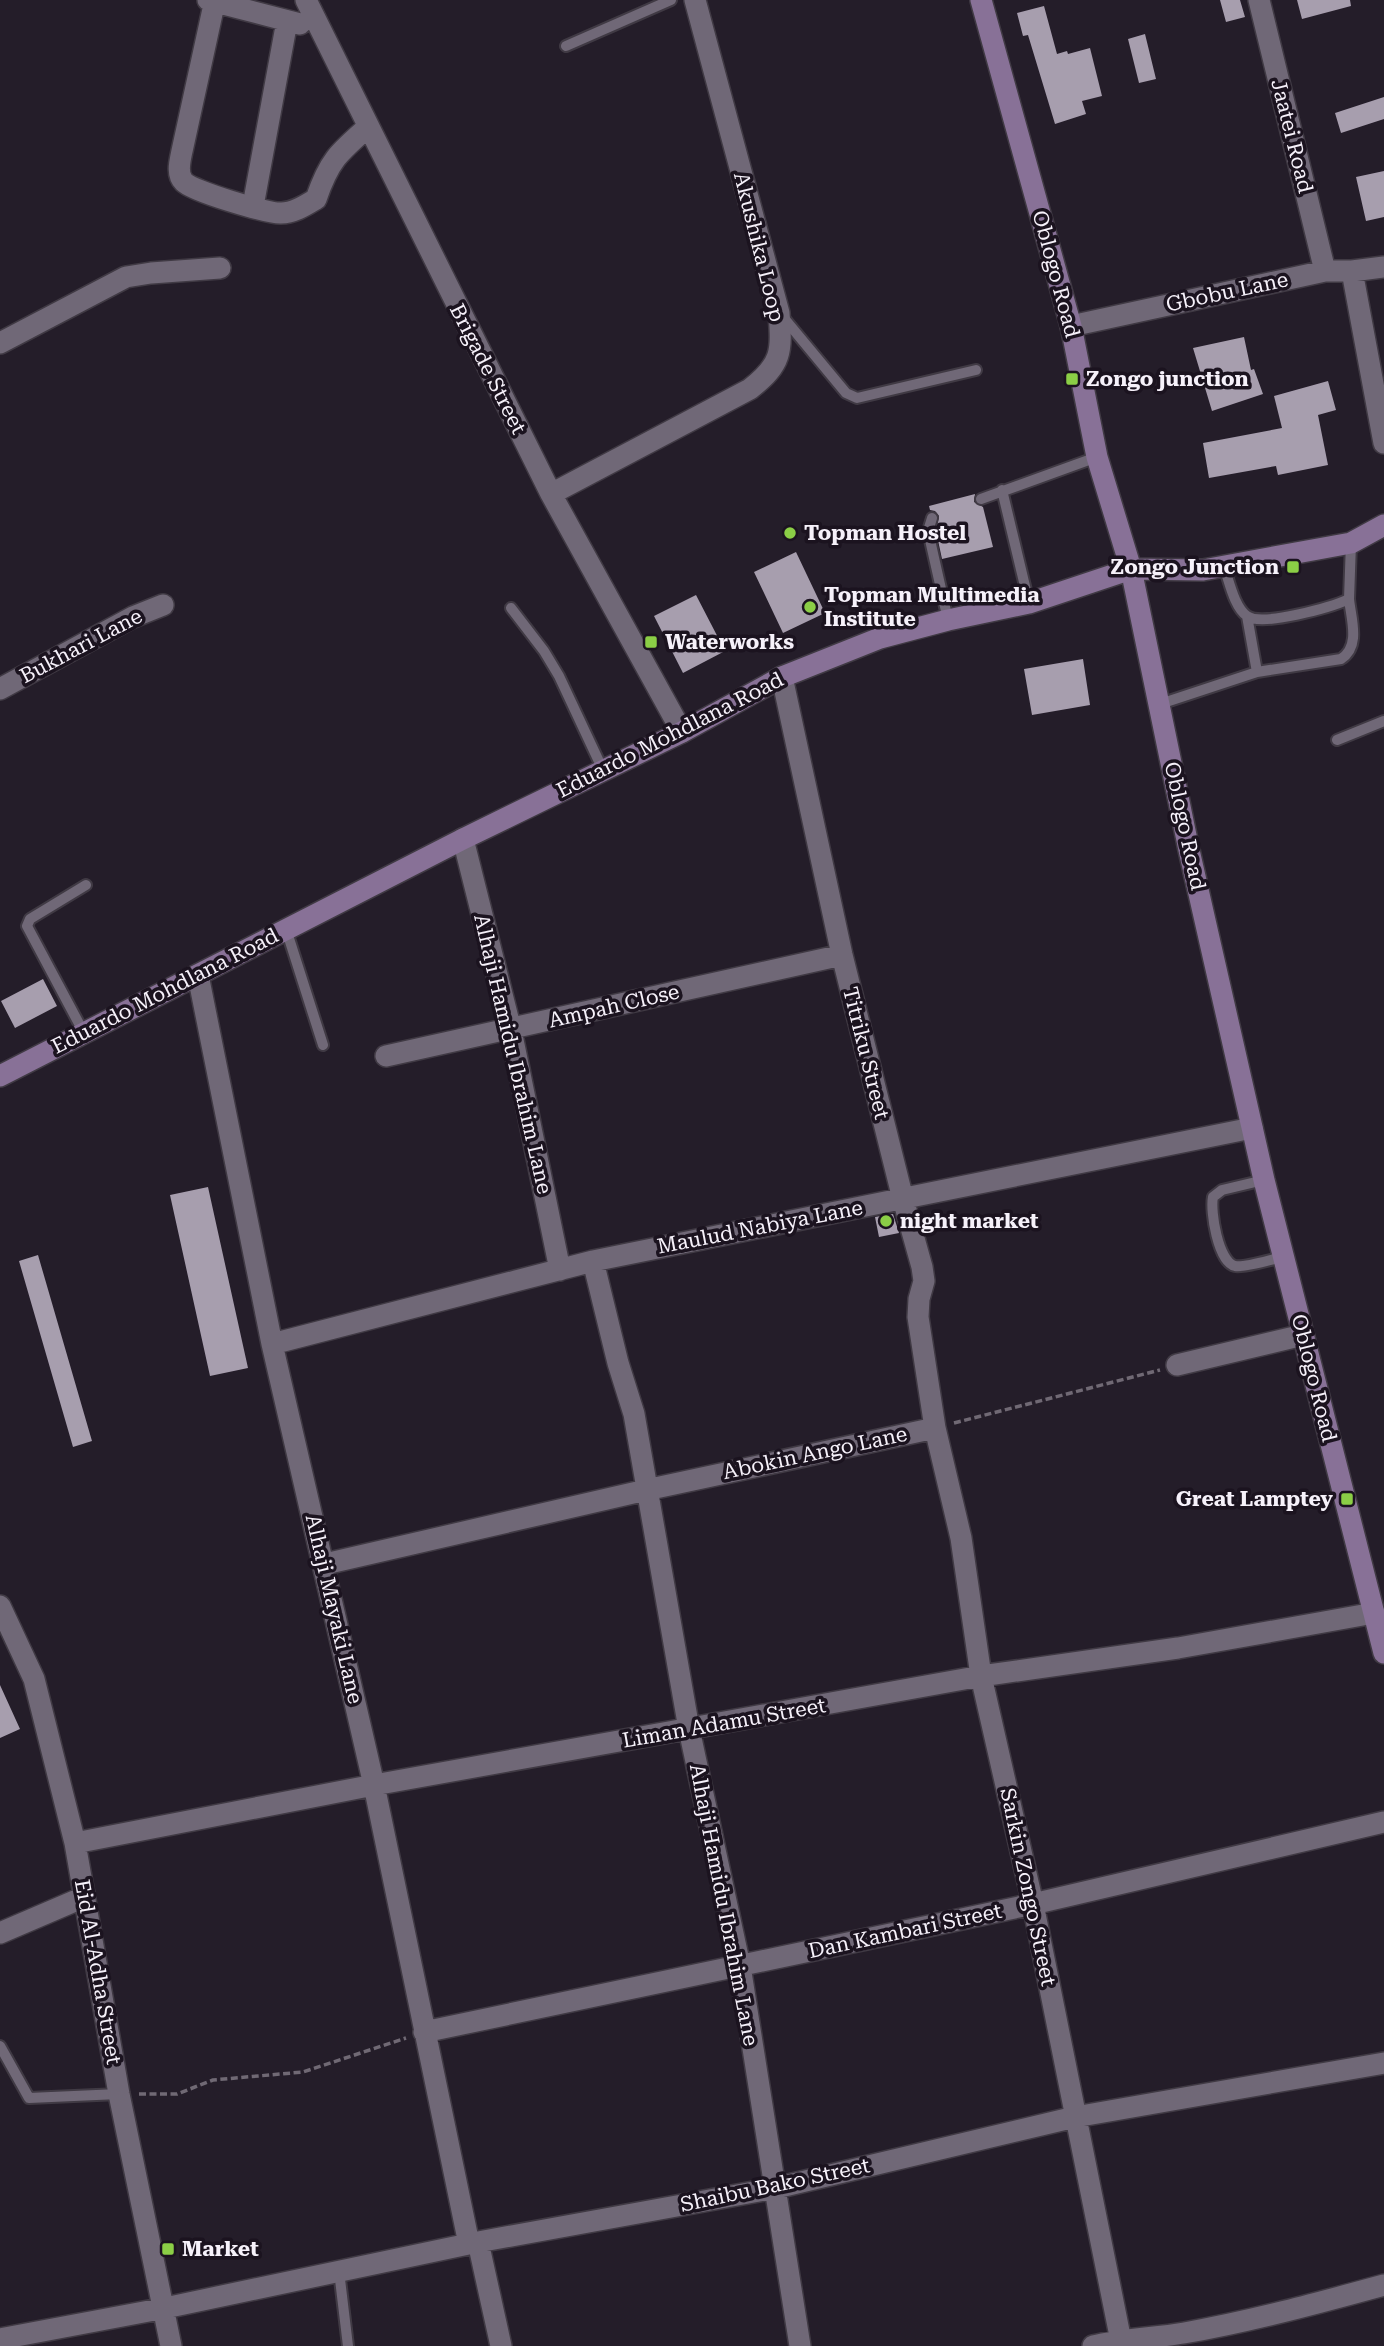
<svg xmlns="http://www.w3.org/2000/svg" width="1384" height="2346" font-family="'Roboto Serif',serif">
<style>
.building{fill:#a79eae}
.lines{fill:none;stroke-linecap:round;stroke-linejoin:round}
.service-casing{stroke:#403a44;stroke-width:14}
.minor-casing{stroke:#403a44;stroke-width:24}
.secondary-casing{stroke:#403a44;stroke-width:24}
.path{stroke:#706974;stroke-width:3.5;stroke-dasharray:7 3.5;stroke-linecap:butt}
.service{stroke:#706877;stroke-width:10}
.minor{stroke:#706877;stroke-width:21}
.secondary{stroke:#887197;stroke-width:21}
.poi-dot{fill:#8bce46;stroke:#1b131f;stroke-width:2.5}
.labels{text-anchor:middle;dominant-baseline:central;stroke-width:7;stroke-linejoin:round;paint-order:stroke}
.street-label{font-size:21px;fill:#f6f1fa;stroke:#1b131f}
.poi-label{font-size:21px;font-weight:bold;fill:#f6f1fa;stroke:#1b131f;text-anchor:start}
</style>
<rect width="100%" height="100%" fill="#241d29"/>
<path class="building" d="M1220 0H1240L1245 17 1226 22Z
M1297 0H1350L1351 6 1302 19Z
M1044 6 1057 54 1067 51 1068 54 1090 48 1102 96 1082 101 1086 114 1055 124 1028 35 1023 36 1017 13Z
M1145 34 1156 79 1139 83 1128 39Z
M1384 97V119L1341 133 1335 113Z
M1384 171V217L1366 221 1356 177Z
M1244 337 1251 370 1254 369 1263 394 1212 411 1193 348Z
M1328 381 1336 410 1318 415 1328 465 1278 475 1276 466 1209 478 1203 443 1282 428 1274 396Z
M975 494 974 502 983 507 993 547 942 559 936 531 939 516 935 511 930 510 929 506Z
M796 552 825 613 783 633 754 572Z
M696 595 725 651 683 673 654 616Z
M1083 659 1090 705 1032 715 1024 669Z
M43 979 57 1006 15 1028 1 1001Z
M208 1187 248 1368 210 1376 170 1195Z
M893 1214 899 1233 879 1237 875 1217Z
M38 1255 92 1441 73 1447 19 1261Z
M0 1685 20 1729 0 1738Z"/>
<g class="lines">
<defs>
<path id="service" d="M566 46 671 0
M783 317 846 393 857 398 976 370
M1002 490 1029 603
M981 499 1097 457
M932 518 928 531 948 620
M1224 567C1229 580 1234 607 1247 616 1262 627 1332 607 1349 599L1351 543
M511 608 544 651 559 676 603 770
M1247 616 1257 672
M1160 704 1257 672 1341 659C1361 646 1351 619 1349 599
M1337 740 1384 721
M286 929 323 1045
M84 1033 27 926 30 919 86 885
M1264 1180 1222 1190 1213 1197C1210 1211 1218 1262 1235 1266 1245 1268 1272 1259 1283 1257
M0 2046 29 2098 119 2094
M339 2271 348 2346"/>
<path id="minor" d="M208 0 300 24
M215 0 182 151C180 161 176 174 184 182 192 191 269 214 281 213 294 213 306 205 316 199 329 161 338 153 368 127
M306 0 551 494 682 732
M1259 0 1325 271
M253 206 287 21
M1352 271 1384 443
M1071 326 1325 271H1352L1384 267
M0 343 126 277 151 273 220 268
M551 494 750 389C782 364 782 352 779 313L695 0
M782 677 842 955 903 1199 922 1267 924 1281 919 1299 918 1317 935 1428 961 1538 981 1676 1033 1904 1122 2346
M0 689 133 617 163 605
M463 839 511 1030 560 1270
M198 975 272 1344 374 1785 469 2244
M386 1056 842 955
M593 1261 618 1363 634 1414 689 1729 740 1966 800 2346
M272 1344 593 1261 1252 1128
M1177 1365 1303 1335
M325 1564 646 1490 935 1428
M0 1606 34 1679 75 1843 119 2094 171 2346
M75 1843 374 1785 981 1676 1178 1648 1374 1613
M0 1933 84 1897
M424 2032 1033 1904 1384 1822
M478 2242 501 2346
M0 2339 165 2308 478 2242 776 2188 1075 2117 1384 2063
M1093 2346C1123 2339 1154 2338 1184 2333 1252 2321 1318 2303 1384 2285"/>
<path id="secondary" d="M981 0 1071 326 1097 457 1131 569 1189 850 1264 1180 1384 1653
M0 1076 463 839 682 732 782 677 880 638 948 620 1029 603 1131 569 1203 570 1351 543 1384 525"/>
</defs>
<use href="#service" class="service-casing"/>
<use href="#minor" class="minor-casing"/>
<use href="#secondary" class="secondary-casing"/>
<path class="path" d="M954 1423 1160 1370
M139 2094H177L213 2080 303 2072 406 2038"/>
<use href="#service" class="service"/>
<use href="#minor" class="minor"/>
<use href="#secondary" class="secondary"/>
</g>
<g class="poi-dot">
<rect x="1065" y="372" width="14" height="14" rx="3.5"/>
<circle cx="790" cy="533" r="7"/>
<rect x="1286" y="560" width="14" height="14" rx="3.5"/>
<circle cx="810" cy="607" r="7"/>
<rect x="644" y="635" width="14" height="14" rx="3.5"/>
<circle cx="886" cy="1221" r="7"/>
<rect x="1340" y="1492" width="14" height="14" rx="3.5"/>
<rect x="161" y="2242" width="14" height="14" rx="3.5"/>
</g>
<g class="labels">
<g class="street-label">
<text transform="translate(1292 136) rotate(76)">Jaatei Road</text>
<text transform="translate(759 247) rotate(76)">Akushika Loop</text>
<text transform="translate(1056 274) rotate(75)">Oblogo Road</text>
<text transform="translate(1227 292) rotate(-12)">Gbobu Lane</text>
<text transform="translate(488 369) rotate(63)">Brigade Street</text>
<text transform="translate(81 646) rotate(-28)">Bukhari Lane</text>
<text transform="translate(670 735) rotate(-27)">Eduardo Mohdlana Road</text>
<text transform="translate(1185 826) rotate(78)">Oblogo Road</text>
<text transform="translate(165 991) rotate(-27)">Eduardo Mohdlana Road</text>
<text transform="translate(614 1006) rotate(-13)">Ampah Close</text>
<text transform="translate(866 1053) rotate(76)">Titriku Street</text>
<text transform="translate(513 1054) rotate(77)">Alhaji Hamidu Ibrahim Lane</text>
<text transform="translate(760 1227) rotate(-11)">Maulud Nabiya Lane</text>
<text transform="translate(1314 1378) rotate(76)">Oblogo Road</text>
<text transform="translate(815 1453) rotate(-12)">Abokin Ango Lane</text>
<text transform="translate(334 1609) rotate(77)">Alhaji Mayaki Lane</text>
<text transform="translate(724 1723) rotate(-10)">Liman Adamu Street</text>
<text transform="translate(1028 1887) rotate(78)">Sarkin Zongo Street</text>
<text transform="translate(724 1905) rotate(79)">Alhaji Hamidu Ibrahim Lane</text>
<text transform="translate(905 1931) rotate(-12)">Dan Kambari Street</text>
<text transform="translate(98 1972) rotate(80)">Eid Al-Adha Street</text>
<text transform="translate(775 2185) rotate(-12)">Shaibu Bako Street</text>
</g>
<g class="poi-label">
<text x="1086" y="379">Zongo junction</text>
<text x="804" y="533">Topman Hostel</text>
<text x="1279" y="567" text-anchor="end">Zongo Junction</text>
<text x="824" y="595">Topman Multimedia<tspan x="824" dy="24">Institute</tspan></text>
<text x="665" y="642">Waterworks</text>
<text x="900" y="1221">night market</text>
<text x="1333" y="1499" text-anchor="end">Great Lamptey</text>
<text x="182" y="2249">Market</text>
</g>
</g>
</svg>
